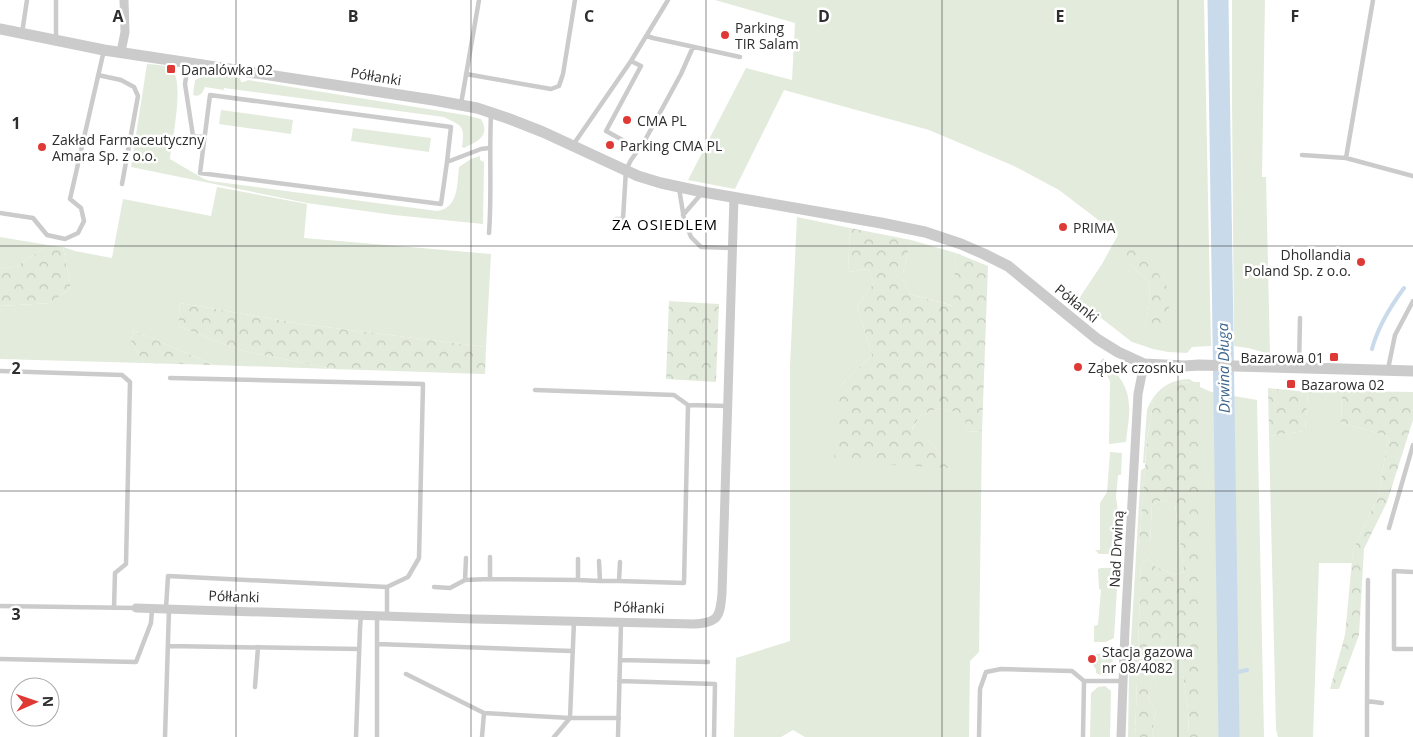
<svg xmlns="http://www.w3.org/2000/svg" width="1413" height="737" font-family="'Open Sans',sans-serif">
<style>
.green{fill:#e3ebdc;fill-rule:evenodd}
.forest{fill:url(#forest-crowns)}
.lines{fill:none;stroke-linecap:round;stroke-linejoin:round}
.stream{stroke:#c9daea;stroke-width:4}
.river{stroke:#c9daea;stroke-width:21}
.service{stroke:#cbcbcb;stroke-width:4.5}
.minor{stroke:#cbcbcb;stroke-width:9}
.tertiary{stroke:#cbcbcb;stroke-width:11}
.grid{fill:none;stroke:#2e2e2e;stroke-width:1;stroke-opacity:0.55}
.poi-dot{fill:#df3936;stroke:#fff;stroke-width:2}
.labels{text-anchor:middle;dominant-baseline:central;stroke-width:5;stroke-linejoin:round;paint-order:stroke}
.poi-label{font-size:14px;fill:#2e2e2e;stroke:#fff;text-anchor:start}
.street-label{font-size:14px;fill:#2e2e2e;stroke:#fff}
.neighbourhood-label{font-size:15px;letter-spacing:1px;fill:#000;stroke:#fff}
.water-label{font-size:15px;font-style:italic;fill:#3f688e;stroke:#fff}
.grid-label{font-size:16px;text-anchor:middle;font-weight:bold;fill:#2e2e2e;stroke:#fff;stroke-width:5;stroke-linejoin:round;paint-order:stroke}
</style>
<defs>
<pattern id="forest-crowns" width="20" height="18" patternUnits="userSpaceOnUse" patternTransform="scale(1.25)"><rect width="20" height="18" fill="#e3ebdc"/><path d="M2 6a3 3 0 1 1 6 0M12 15a3 3 0 1 1 6 0" fill="none" stroke="#c3cabd"/></pattern>
</defs>
<rect width="100%" height="100%" fill="#fff"/>
<path class="green" d="M715 0H1204L1211 346 1192 347 1187 353 1168 352 1153 349 1132 342 1078 300 1102 264 1118 235 1059 190 1014 166 929 130 784 90 735 189 688 180 746 68 792 80 795 23ZM1123 258 1174 297 1145 330 1150 298 1149 282Z
M1232 0H1265L1262 177H1266L1270 354 1248 348 1234 346 1232 100Z
M147 64C155 65 167 64 173 71 184 85 172 140 170 159L204 179 210 181 437 211C459 208 457 184 459 167L471 159 480 156V160L484 162 483 224 394 215 307 203 131 167Z
M206 75H222L240 78 241 82H244L248 80 465 115 481 119C491 137 477 141 464 148L462 147C465 125 462 126 444 117L224 88V90L205 87C203 92 200 98 193 95L195 80Z
M221 110 293 120 291 134 219 124Z
M353 128 431 138 429 152 351 141Z
M217 187 307 204 304 238 491 254 486 347 302 324 180 303 178 326 239 350 333 369 214 365 133 330 131 341 144 363 0 359V306L50 303 71 288 63 247 75 251 112 258 123 199 211 216Z
M797 217 850 228 848 272 868 269 874 283 857 306 872 355 839 387 949 468 932 443 912 430 920 416 938 408 965 414 967 432 982 431 979 652 970 661 969 737H805L793 730 781 737H734L736 658 790 641V366Z
M0 237 48 245 17 266 0 269Z
M911 240 956 253 954 306 910 294 902 277Z
M1103 358C1116 371 1129 386 1129 406 1130 417 1127 430 1126 442L1109 444 1110 381 1100 362Z
M1189 379 1194 382H1200V387L1211 392 1257 400 1264 737H1198V394L1191 382 1178 383 1166 389 1154 400 1147 438 1145 463H1143L1147 410C1155 390 1168 380 1189 379Z
M1342 391 1341 423 1388 436 1379 495 1353 550 1352 563H1319L1313 737H1278L1276 729 1269 436 1305 431 1308 392Z
M1110 452 1122 453 1121 475H1118L1116 497 1120 524 1118 550 1108 554H1099L1095 550H1100V503L1107 492Z
M1145 468 1139 548 1150 545 1152 505 1162 500 1175 504 1184 571 1176 575 1156 567 1148 559 1141 563 1135 737H1128L1129 675 1141 470Z
M1101 568H1111L1118 572 1114 638 1106 642H1094V626L1098 625 1101 590 1099 589 1098 569Z
M1167 636 1178 638 1188 710 1189 737H1154L1152 732 1156 711 1148 699 1162 642Z
M1106 653 1113 657 1112 673C1107 677 1102 676 1096 673V669L1092 664H1096V654Z
M1105 686 1111 691 1110 737H1090L1091 693 1098 687Z"/>
<path class="forest" d="M850 228 911 240 902 277 910 294 953 306 956 253 988 266 982 431 967 432 964 414 938 408 920 416 912 429 932 443 949 468 834 462 839 387 872 355 857 306 874 283 868 269 848 272Z
M1127 243 1142 250 1174 297 1157 332 1145 329 1150 298 1149 282 1123 258Z
M48 245 63 247 71 288 50 303 0 306V269L17 266Z
M669 301 719 304 716 382 666 379Z
M180 303 302 324 486 347 485 374 333 369 239 350 178 326Z
M133 330 214 365 144 363 131 341Z
M1192 382 1198 394V737H1189L1188 710 1178 639 1167 636 1162 642 1148 699 1156 711 1152 732 1154 737H1135L1141 563 1148 559 1156 567 1176 575 1184 571 1175 504 1162 500 1152 505 1150 545 1143 550 1139 548 1147 439 1154 400 1166 389 1178 383Z
M1268 388 1308 392 1305 431 1269 436Z
M1342 391 1413 392V420L1387 502 1364 549 1359 635 1339 689H1330L1345 635 1353 550 1379 495 1388 436 1341 423Z"/>
<g class="lines">
<path class="stream" d="M1372 349C1378 326 1390 307 1404 288
M1228 676 1238 672 1247 670"/>
<path class="river" d="M1218 0 1229 737"/>
<path class="service" d="M1373 0 1346 158 1413 176
M22 33 27 0
M647 36 653 38 740 57
M56 39V0
M631 61 641 66 606 131 639 149
M188 65 185 84 193 136 204 137
M466 74 551 89 559 86 563 74 575 0
M98 75 121 80 134 87 138 96 122 184
M461 104 479 0
M573 145 631 61 668 0
M1302 155 1346 158
M447 162 451 127 210 95 200 173 441 204 447 162 481 149 489 148
M679 188 684 219 691 237 701 247 733 248
M0 213 33 218 47 235 65 239 78 233 84 221 81 208 70 199 104 50
M683 215 702 193
M616 219H623L626 170 631 160 644 142 681 74 693 47
M489 233C492 193 489 154 491 114
M1299 367 1300 318
M1388 369 1395 335 1413 301
M0 371 122 375 130 382 126 564 115 573 114 608
M170 378 423 384 419 558 408 577 387 587
M535 390 674 395 688 405 728 406
M1389 528 1413 445
M490 557V579L578 580
M466 558 465 580 490 579
M578 559V580L600 581
M599 561 600 581H619
M620 562 619 581 684 583 688 405
M1413 572 1394 571V649H1413
M434 587 450 588 465 580
M0 606 136 608
M166 608 168 576 387 587V616
M574 621 570 718H619
M377 644 572 651
M168 646 359 649
M0 659 136 662 151 623 152 609
M620 660 708 662
M406 674 484 713 482 737
M619 681 715 684 714 737
M255 687 258 647
M1367 701 1368 580
M484 713 570 718 554 737
M165 737 169 609
M356 737 360 628 361 615
M377 737V616
M618 737 621 623
M979 737 980 689 986 672 1001 669 1072 671 1084 681H1123
M1083 737 1084 681
M1367 737V701L1382 703"/>
<path class="minor" d="M121 52 125 32 124 0
M136 608 474 619 694 624C719 623 720 616 722 594L734 197
M1121 737 1125 629 1138 394 1144 364"/>
<path class="tertiary" d="M0 29 104 50 433 100 477 108 507 118 543 132 638 176 661 183 703 192 881 223 925 232 961 244 984 254 1008 266 1097 339 1118 352 1144 364 1184 366 1199 365 1413 371"/>
</g>
<path class="grid" d="M236 0V737M471 0V737M706 0V737M942 0V737M1178 0V737M0 246H1413M0 491H1413"/>
<g class="poi-dot">
<circle cx="725" cy="35" r="5"/>
<rect x="166" y="64" width="10" height="10" rx="2.5"/>
<circle cx="627" cy="120" r="5"/>
<circle cx="610" cy="145" r="5"/>
<circle cx="42" cy="147" r="5"/>
<circle cx="1063" cy="227" r="5"/>
<circle cx="1361" cy="262" r="5"/>
<rect x="1329" y="352" width="10" height="10" rx="2.5"/>
<circle cx="1078" cy="367" r="5"/>
<rect x="1286" y="379" width="10" height="10" rx="2.5"/>
<circle cx="1092" cy="659" r="5"/>
</g>
<g class="labels">
<g class="poi-label">
<text x="735" y="27">Parking<tspan x="735" dy="16">TIR Salam</tspan></text>
<text x="181" y="69">Danalówka 02</text>
<text x="637" y="120">CMA PL</text>
<text x="52" y="139">Zakład Farmaceutyczny<tspan x="52" dy="16">Amara Sp. z o.o.</tspan></text>
<text x="620" y="145">Parking CMA PL</text>
<text x="1073" y="227">PRIMA</text>
<text x="1351" y="254" text-anchor="end">Dhollandia<tspan x="1351" dy="16">Poland Sp. z o.o.</tspan></text>
<text x="1324" y="357" text-anchor="end">Bazarowa 01</text>
<text x="1088" y="367">Ząbek czosnku</text>
<text x="1301" y="384">Bazarowa 02</text>
<text x="1102" y="651">Stacja gazowa<tspan x="1102" dy="16">nr 08/4082</tspan></text>
</g>
<g class="street-label">
<text transform="translate(376 76) rotate(9)">Półłanki</text>
<text transform="translate(1077 303) rotate(39)">Półłanki</text>
<text transform="translate(1116 549) rotate(-87)">Nad Drwiną</text>
<text transform="translate(234 596) rotate(2)">Półłanki</text>
<text transform="translate(639 607) rotate(2)">Półłanki</text>
</g>
<g class="neighbourhood-label">
<text x="665" y="224">ZA OSIEDLEM</text>
</g>
<g class="water-label">
<text transform="translate(1223 368) rotate(-91)">Drwina Długa</text>
</g>
</g>
<g class="grid-label">
<text x="118" y="22">A</text>
<text x="353" y="22">B</text>
<text x="589" y="22">C</text>
<text x="824" y="22">D</text>
<text x="1060" y="22">E</text>
<text x="1295" y="22">F</text>
<text x="16" y="129">1</text>
<text x="16" y="374">2</text>
<text x="16" y="620">3</text>
</g>
<g transform="translate(35 702) rotate(88)"><circle r="24" fill="#ffffff" stroke="#ababab"/>
<path d="M0-4L9 19L0 12L-9 19Z" fill="#df3936"/>
<text y="-8" font-size="14" font-weight="bold" text-anchor="middle" fill="#2e2e2e">N</text>
</g>
</svg>
